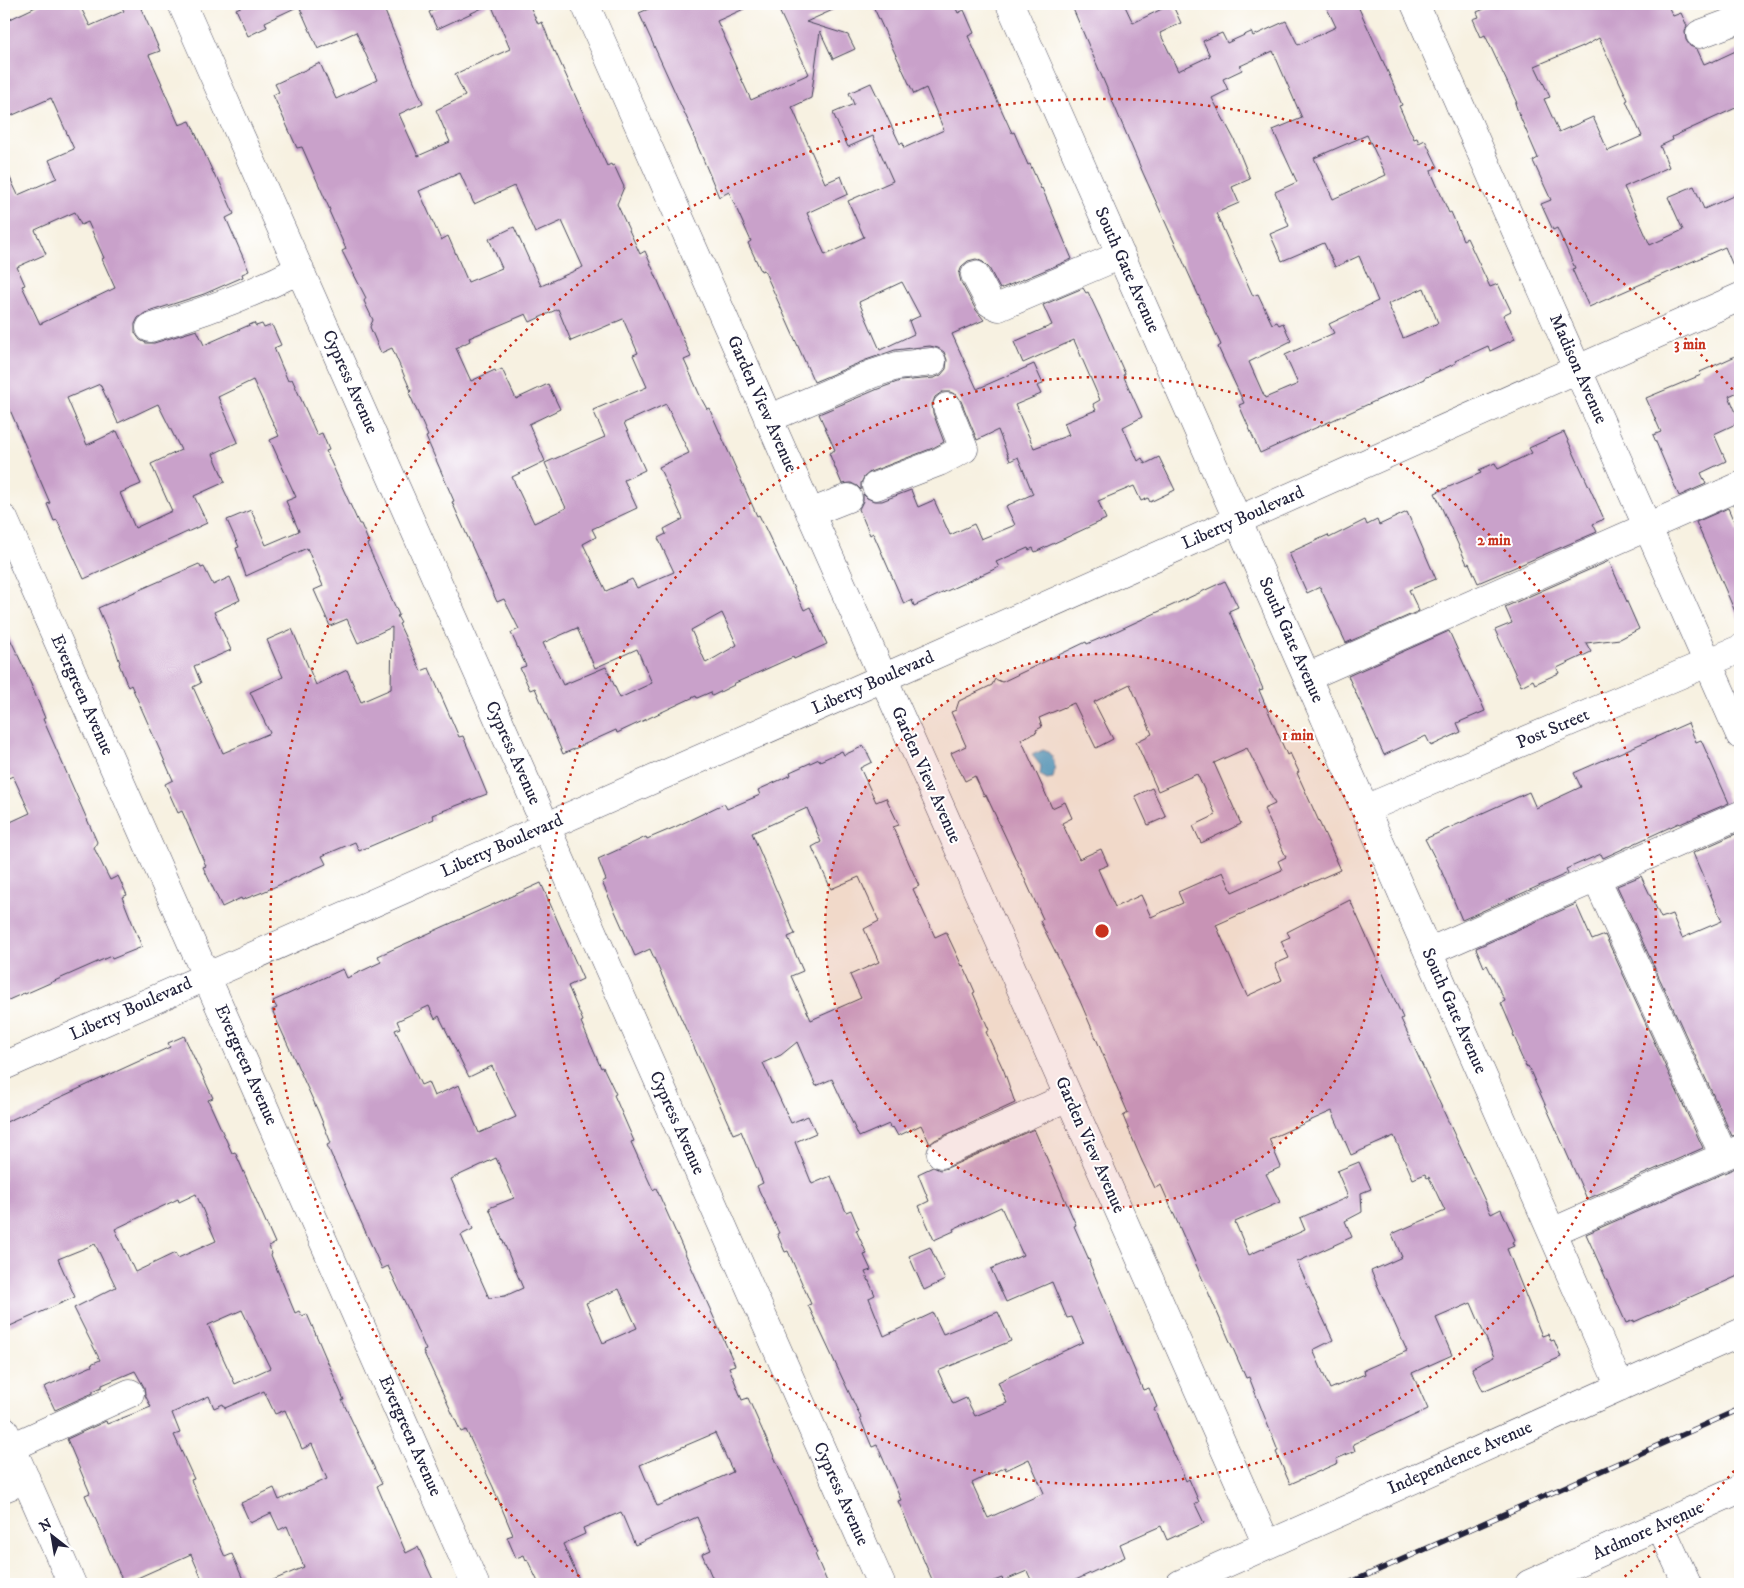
<svg xmlns="http://www.w3.org/2000/svg" width="1744" height="1588" font-family="'IM FELL DW Pica',serif">
<style>
.water{fill:#53abd0;stroke:#3a6686}
.building{fill:#c9a1ca;fill-rule:evenodd}
.lines{fill:none;stroke-linecap:round;stroke-linejoin:round}
.minor-casing{stroke:#424154;stroke-width:29}
.minor{stroke:#fff;stroke-width:28}
.rail-casing{stroke:#22223b;stroke-width:5.5}
.rail{stroke:#fff;stroke-width:4;stroke-dasharray:11;stroke-linecap:butt}
.ring{fill:none;stroke:#c8321e;stroke-width:2.5;stroke-dasharray:2.5 5}
.labels{text-anchor:middle;dominant-baseline:central;stroke-width:4;stroke-linejoin:round;paint-order:stroke}
.street-label{font-size:18px;fill:#22223b;stroke:#fff}
.centre{fill:#c8321e;stroke:#fff;stroke-width:2.5}
.ring-label{font-size:15px;text-anchor:middle;font-weight:bold;fill:#c8321e;stroke:#fff;stroke-width:4;stroke-linejoin:round;paint-order:stroke}
</style>
<rect width="100%" height="100%" fill="#fff"/>
<filter id="ink" filterUnits="userSpaceOnUse"><feTurbulence type="fractalNoise" baseFrequency=".02" numOctaves="2"/><feDisplacementMap in="SourceGraphic" scale="10" xChannelSelector="R" yChannelSelector="G"/><feConvolveMatrix kernelMatrix="1 2 1 2 8 2 1 2 1" color-interpolation-filters="sRGB"/></filter>
<filter id="wash" filterUnits="userSpaceOnUse"><feTurbulence type="fractalNoise" baseFrequency=".0096" numOctaves="4" result="noise"/><feDisplacementMap in="SourceGraphic" scale="20" xChannelSelector="R" yChannelSelector="G"/><feGaussianBlur stdDeviation="1.12" result="paint"/><feColorMatrix in="noise" values="0 0 0 0 0 0 0 0 0 0 0 0 0 0 0 0 0 1.4 0 .05"/><feComposite in="paint" operator="in"/></filter>
<g filter="url(#wash)">
<rect width="100%" height="100%" fill="#f7f1e1"/>
<path class="water" d="M1043 750C1055 753 1056 767 1053 778L1047 779 1040 775 1041 766 1032 755Z"/>
<g id="blocks">
<path class="building" d="M42 4H79L90 26 124 11 120 4H139L160 51 149 55 162 84H161L179 125 190 121 216 179 218 178 234 214 226 218 249 271 242 274 243 277 204 294 145 313 138 318 135 324V333L140 340 146 343H154L197 330 204 345 254 323 256 326 262 324 264 328 272 325 281 345 274 348 288 381 292 379 317 435 322 433 329 450 326 451 359 524H361L369 543 367 544 399 615 397 616 401 623 399 624 421 671 429 668 459 737 463 736 487 794 432 815 434 819 359 851 355 842 322 856 326 864 263 892 242 900 241 898 222 907 203 867 206 866 182 811 178 813 165 784 173 780 131 685 128 687 119 664 120 663 114 645 98 608 199 564 201 568 204 567 213 585 230 577 240 600 214 612 231 650 194 666 201 683 193 687 223 753 270 733 250 692 283 677 267 640 292 629 316 685 347 670 361 702 391 689 392 627 358 643 347 619 330 626 314 590 323 586 307 548 246 576 236 548 239 547 227 520 251 510 266 545 299 531 286 501 296 497 270 440 279 436 253 380 218 397 238 442 213 454 225 482 194 496 207 523 84 579 57 520 54 521 47 504 50 503 4 396V165L18 195 57 178 49 160 74 149 51 98 4 119V22ZM75 212 81 225 88 222 104 258 102 259 115 288 40 324 22 286 25 285 17 267 46 254 35 230ZM100 384 118 423 158 404 181 450 151 464 172 511 135 528 120 493 141 484 117 431 87 445 67 398Z
M247 4H382L423 103 399 114 418 156 450 142 436 110 465 96 455 74 510 49 491 4 437 29 429 12 447 4H529L538 24 542 22 554 52 555 51 607 166 611 164 612 166 614 165 624 187 617 204 640 254 645 251 691 357 684 360 702 400 707 409 709 408 757 516 759 515 804 610 810 607 827 644 794 659 793 657 733 684 734 685 712 696 711 692 697 698 696 696 617 733 616 730 563 754 535 688 530 690 520 668 526 666 511 633 519 629 504 599 497 602 452 502 454 501 426 437 428 436 409 393 411 391 392 348 381 353 370 327 373 320 364 301 366 298 342 251 346 249 329 211 330 210 302 147 297 148 273 95 279 92 275 84 320 63 336 99 377 80 356 32 318 49 299 6 265 22 267 27 248 36 236 9ZM460 173 474 204 514 186 535 233 562 221 583 267 541 286 514 227 489 239 502 268 468 282 448 236 441 240 419 191ZM558 309 571 341 623 319 638 353 633 355 647 387 593 410 605 437 545 463 566 508 534 523 512 477 545 461 529 424 560 409 548 384 516 399 502 369 496 372 495 370 471 381 456 348 470 341 469 338 526 314 530 322ZM666 404 689 453 659 467 683 519 664 529 666 534 658 538 674 572 637 588 632 579 606 591 583 544 596 537 592 529 637 508 624 480 645 470 624 423ZM722 613 737 645 706 663 691 630ZM577 628 595 668 637 649 652 683 620 698 606 667 563 685 543 643Z
M660 4H755L717 21 731 51 729 52 751 100 809 74 776 4H846L806 22 848 35 855 49 833 59 820 31 811 98 792 107 825 183 841 176 848 194 807 213 825 255 864 237 848 201 893 181 873 136 848 147 833 113 854 104 849 93 871 83 900 144 903 143 904 148 944 130 926 88 914 94 872 4H954L958 13 964 10 974 33 968 36 1012 133 1014 132 1028 165 1030 164 1041 189 1042 188 1072 259 1000 289 989 268 983 262 976 259 968 261 962 266 959 274 961 282 976 310 984 320 952 334 977 389 1034 364 1043 384 1037 386 1041 394 1015 405 1034 448 1069 435 1064 423 1096 410 1093 404 1100 400 1074 340 1023 363 1014 342 1052 325 1043 305 1083 288 1086 293 1088 292 1103 324 1125 374 1123 375 1142 417 1123 427 1138 461 1142 458 1145 464 1159 457 1175 490 1150 502 1148 498 1141 501 1134 486 1098 501 1106 519 1035 552 1033 548 1029 550 1028 548 996 562 999 567 914 606 912 600 904 604 873 533 870 535 859 509 863 501V494L867 498 874 501H882L911 490 918 507 934 500 950 535 974 524 981 539 1015 525 1006 506 1033 494 1018 457 1010 461 998 430 977 440 961 401 957 395 950 392H942L935 397 932 405 933 413 944 442 933 448 870 472 864 477 861 483V490L857 486 851 483 842 484 829 453 835 450 819 414 878 389 900 381 934 378 941 375 946 369 947 360 944 352 938 348 930 346 895 350 866 360 814 382 764 270 761 271 748 243 751 241 729 192 719 197 693 135 694 134 639 13ZM902 282 920 316 909 321 914 334 880 350 859 302Z
M1071 4H1124L1133 23 1172 4 1181 23 1160 33 1178 71 1210 56 1203 41 1222 33 1227 43 1251 32 1253 36 1286 21 1298 45 1336 27 1325 4H1357L1392 81 1402 105 1399 106 1414 139 1417 138 1419 143 1425 140 1438 167 1431 170 1432 174 1449 213 1451 212 1463 240 1467 238 1490 287 1498 284 1511 311 1503 315 1515 339 1490 351 1488 346 1455 361 1456 363 1424 378V379L1260 453 1239 405 1244 403 1218 347 1221 345 1143 173ZM1273 51 1302 118 1273 130 1297 182 1275 192 1289 226 1270 234 1282 261 1324 243 1335 267 1359 256 1378 301 1329 324 1334 333 1285 355 1298 384 1265 398 1249 362 1291 341 1283 323 1279 325 1277 322 1272 324 1258 294 1253 296 1216 213 1239 203 1232 187 1250 179 1234 139 1212 98 1228 90 1223 79 1242 70 1240 66ZM1367 135 1386 175 1333 199 1314 158ZM1424 288 1438 323 1403 338 1388 304Z
M1496 4H1667L1673 16 1681 13 1687 26 1685 32 1686 40 1690 46 1697 49 1704 64 1711 61 1712 62 1740 49V106L1672 137 1673 140 1660 146 1669 167 1624 187 1650 245 1683 230 1668 197 1694 186 1704 209 1740 193V282L1725 247 1589 307 1572 269 1575 268 1557 228 1553 230 1541 204 1551 200 1533 161 1538 158 1518 112 1515 103H1517L1485 35 1481 37 1473 19 1479 17 1477 12ZM1599 38 1628 100 1626 101 1642 136 1608 151 1593 117 1559 132 1544 99 1550 97 1535 66 1583 46V47Z
M1740 354V391L1729 396 1740 422 1714 434 1726 461 1701 473 1706 484 1679 496 1653 435 1661 432 1646 398 1701 375 1700 372Z
M1564 432 1604 519 1593 524 1597 532 1478 583 1469 563 1467 564 1435 493 1481 473 1479 470 1495 463 1498 469 1532 453 1529 448Z
M1728 508 1740 536V623L1696 522Z
M1407 512 1436 579 1409 590 1419 611 1346 643 1320 587 1307 593 1289 553 1328 535 1329 538 1365 520 1367 525 1377 520 1379 525Z
M1609 561 1639 629 1620 639 1586 643 1591 652 1557 668 1559 673 1535 684 1533 680 1521 686 1495 630 1512 623 1505 607Z
M1225 581 1238 607 1229 611 1263 689 1259 690 1287 755 1290 753 1299 772 1297 773 1336 859H1335L1340 870 1216 925 1247 996 1282 980 1275 964 1289 958 1281 941 1290 937 1287 932 1350 900 1403 1018 1401 1019 1491 1214 1501 1209 1515 1240 1512 1242 1514 1246 1507 1249 1542 1336 1548 1334 1551 1341 1554 1340 1561 1357 1483 1391 1472 1368 1494 1357 1471 1303 1436 1318 1452 1355 1412 1373 1428 1409 1353 1444 1355 1451 1336 1459 1338 1463 1290 1484 1276 1452 1278 1451 1249 1377 1246 1378 1161 1185 1155 1188 1142 1161 1123 1116 1128 1113 1080 1001 1040 921 1043 919 1007 840 986 795 984 796 975 776 965 781 951 753 966 746 951 712 956 710 959 701 992 685 995 679 1002 682 1086 642 1087 644 1108 635ZM1130 684 1152 734 1136 742 1158 791 1197 774 1216 815 1193 826 1201 843 1241 824 1214 763 1247 748 1275 804 1264 809 1286 857 1278 861 1282 870 1232 892 1223 872 1178 892 1183 903 1151 917 1141 895 1115 907 1098 869 1108 865 1101 849 1079 859 1062 823 1072 818 1065 802 1052 808 1021 739 1037 732 1036 730 1042 727 1039 718 1074 703 1096 748 1113 739 1094 702ZM1332 1111 1351 1155 1394 1136 1413 1179 1425 1174 1427 1178 1429 1177 1445 1211 1392 1234 1402 1257 1371 1271 1407 1351 1364 1370 1365 1374 1330 1389 1313 1350 1333 1340 1297 1262 1352 1237 1345 1221 1362 1212 1361 1193 1371 1189 1359 1162 1337 1171 1348 1197 1300 1218 1305 1230 1249 1255 1235 1222 1280 1202 1266 1174 1281 1167 1269 1139Z
M4 626 25 670 45 718 43 719 97 842 94 848 110 880 118 876 127 895 122 897 142 947 112 959 111 956 25 994 24 993 4 1002V825L30 813 13 776 4 780Z
M1449 631 1485 711 1457 723 1461 732 1431 746 1426 736 1384 755 1348 676Z
M1688 723 1696 742 1701 740 1729 803 1680 824 1679 823 1603 858 1601 854 1566 869 1568 873 1462 920 1441 870 1425 839 1529 792 1536 808 1581 787 1574 773Z
M864 746 872 762 860 768 876 802 886 798 899 825 893 827 919 886 913 889 935 937 946 932 962 966 963 965 975 992 973 993 989 1030 986 1032 1004 1071 1015 1103 935 1140 930 1144 921 1125 898 1136 893 1127 890 1128 889 1124 859 1137 832 1079 816 1086 797 1042 781 1055 763 1063 791 1123 808 1116 816 1133 795 1142 812 1184 831 1176 846 1212 851 1210 859 1229 856 1230 867 1254 864 1255 871 1270 865 1272 875 1295 869 1298 884 1336 933 1313 943 1334 998 1312 1011 1341 938 1371 953 1404 966 1398 975 1416 1007 1403 998 1382 1083 1342 1072 1317 1067 1318 1052 1282 1006 1302 991 1269 1023 1255 1001 1207 953 1229 954 1231 934 1240 919 1206 929 1201 918 1174 933 1167 940 1170 947 1168 1034 1129 1076 1225 1074 1226 1090 1262H1089L1143 1390 1149 1388 1157 1407 1154 1409 1186 1481 1189 1479 1199 1502 1195 1504 1204 1523 1167 1540 1161 1526 1120 1544 1125 1557 1067 1584H1033L1027 1571 1003 1581 1002 1578 986 1584H934L898 1501 901 1500 877 1445 872 1447 860 1418H861L817 1324 808 1305 811 1304 788 1251 785 1252 777 1234 779 1233 757 1186 763 1183 741 1131 733 1134 650 949 635 956 602 882 606 880 598 859 646 837 647 839 673 828 723 804 725 805 727 809 760 795 758 790 791 775 790 772 819 759 820 761 842 751 844 755ZM807 808 821 842 812 847 831 889 859 877 879 921 864 929 879 962 850 975 861 998 811 1020 791 976 803 971 788 937 795 934 752 833ZM1029 1459 1044 1493 988 1518 972 1483 1005 1467 1006 1470Z
M1152 788 1166 817 1148 825 1135 796Z
M1740 832V1134L1732 1136 1617 886 1641 876 1661 918 1672 914 1682 938 1722 921 1693 853Z
M541 883 583 979 568 986 583 1021 581 1022 601 1068 603 1067 616 1094 614 1095 634 1141 631 1142 653 1190 656 1188 735 1365 729 1367 742 1400 748 1398 817 1553 815 1554 828 1584H715L702 1554 711 1550 697 1517 635 1545 621 1512 583 1528 585 1534 563 1544 581 1584H539L527 1559 526 1560 524 1555 516 1558 507 1537 513 1535 493 1487 466 1430 461 1432 423 1351 426 1350 408 1309 388 1266 382 1269 327 1145 331 1143 318 1111 272 1010 277 1008 273 1001 343 969 347 978 381 962 378 956ZM429 1006 435 1019 439 1016 469 1077 492 1066 516 1117 479 1133 459 1085 434 1096 428 1082 421 1085 395 1030 400 1028 397 1021ZM496 1158 514 1198 489 1208 523 1288 505 1296 489 1298 461 1235 473 1229 451 1179ZM619 1289 637 1328 603 1343 586 1303ZM715 1433 733 1472 657 1506 640 1465Z
M1576 904 1592 940 1605 935 1703 1148 1587 1199 1528 1066 1526 1067 1518 1049 1519 1048 1513 1034 1514 1033 1501 1003 1505 1001 1487 965 1484 967 1476 948Z
M184 1036 213 1098 208 1100 232 1153 235 1152 275 1243 269 1246 272 1254 271 1255 295 1313 299 1311 302 1316 307 1314 344 1400H342L382 1484 377 1486 406 1553 418 1547 435 1584H264L304 1567 287 1526 279 1530 271 1513 250 1523 241 1503 274 1488 279 1500 327 1479 312 1444 302 1449 285 1410 275 1414 264 1391 225 1408 223 1404 214 1408 209 1396 172 1413 180 1433 174 1435 194 1479 191 1480 225 1557 232 1554 245 1584H204L191 1554 124 1584 85 1495 90 1493 67 1439 106 1421 107 1424 151 1407 145 1395 144 1387 135 1371 102 1385V1387L93 1391V1393L55 1410 44 1387 92 1366 91 1364 100 1360 74 1308 116 1287 95 1244 58 1259 75 1297 10 1326 4 1310V1123L170 1047 168 1043ZM196 1194 216 1241 178 1258 175 1253 135 1272 115 1229 178 1199 179 1202ZM242 1310 270 1368 235 1384 208 1325Z
M1740 1166V1275L1634 1322V1320L1626 1323 1586 1234Z
M930 1247 945 1280 924 1290 909 1256Z"/>
</g>
</g>
<g filter="url(#ink)">
<use href="#blocks" fill-opacity="0" stroke="#424154" stroke-width="1"/>
<g class="lines">
<defs>
<path id="minor" d="M182 4 881 1584
M585 4 1267 1545
M1010 4 1620 1387
M1415 4 1740 735
M1700 34 1740 19
M975 275 990 303 999 307 1121 255
M150 328C202 313 252 295 300 269
M768 419 872 374 897 366 932 362
M876 486 939 462 964 449 947 407
M810 513 848 498
M4 519 475 1584
M1307 677 1740 486
M1365 809 1740 649
M1596 878 1724 1156
M1428 952 1740 815
M4 1066 883 678 1740 297
M941 1154 1068 1097
M1552 1232 1740 1149
M4 1430 72 1584
M12 1447 130 1393
M4 1488 26 1479
M1660 1525 1687 1584
M1180 1584 1740 1333
M1529 1584 1740 1489"/>
</defs>
<use href="#minor" class="minor-casing"/>
<use href="#minor" class="minor"/>
<defs>
<path id="rail" d="M1347 1584 1740 1409"/>
</defs>
<use href="#rail" class="rail-casing"/>
<use href="#rail" class="rail"/>
</g>
</g>
<circle cx="1102" cy="931" r="277" fill="#c8321e" fill-opacity=".12"/>
<g class="ring">
<circle cx="1102" cy="931" r="277"/>
<circle cx="1102" cy="931" r="554"/>
<path d="M1739 1465A831 831 0 0 1 1619 1581M585 1581A831 831 0 1 1 1739 397"/>
</g>
<g class="labels">
<g class="street-label">
<text transform="translate(1127 270) rotate(66)">South Gate Avenue</text>
<text transform="translate(1578 369) rotate(66)">Madison Avenue</text>
<text transform="translate(350 382) rotate(66)">Cypress Avenue</text>
<text transform="translate(762 404) rotate(66)">Garden View Avenue</text>
<text transform="translate(1243 518) rotate(-24)">Liberty Boulevard</text>
<text transform="translate(1291 640) rotate(66)">South Gate Avenue</text>
<text transform="translate(873 683) rotate(-24)">Liberty Boulevard</text>
<text transform="translate(82 695) rotate(66)">Evergreen Avenue</text>
<text transform="translate(1553 729) rotate(-23)">Post Street</text>
<text transform="translate(513 753) rotate(66)">Cypress Avenue</text>
<text transform="translate(926 775) rotate(66)">Garden View Avenue</text>
<text transform="translate(502 846) rotate(-24)">Liberty Boulevard</text>
<text transform="translate(131 1009) rotate(-24)">Liberty Boulevard</text>
<text transform="translate(1454 1011) rotate(66)">South Gate Avenue</text>
<text transform="translate(246 1065) rotate(66)">Evergreen Avenue</text>
<text transform="translate(677 1123) rotate(66)">Cypress Avenue</text>
<text transform="translate(1090 1145) rotate(66)">Garden View Avenue</text>
<text transform="translate(410 1436) rotate(66)">Evergreen Avenue</text>
<text transform="translate(1460 1458) rotate(-24)">Independence Avenue</text>
<text transform="translate(841 1494) rotate(66)">Cypress Avenue</text>
<text transform="translate(1648 1531) rotate(-24)">Ardmore Avenue</text>
</g>
</g>
<circle cx="1102" cy="931" r="8" class="centre"/>
<g class="ring-label">
<text x="1690" y="349">3 min</text>
<text x="1494" y="545">2 min</text>
<text x="1298" y="740">1 min</text>
</g>
<rect width="1744" height="1588" fill="none" stroke="#fff" stroke-width="20"/>
<g transform="translate(52 1536) rotate(329)" stroke="#ffffff" stroke-width="4" paint-order="stroke">
<path d="M0-4L9 19L0 12L-9 19Z" fill="#22223b"/>
<text y="-8" font-size="14" font-weight="bold" text-anchor="middle" fill="#22223b">N</text>
</g>
</svg>
